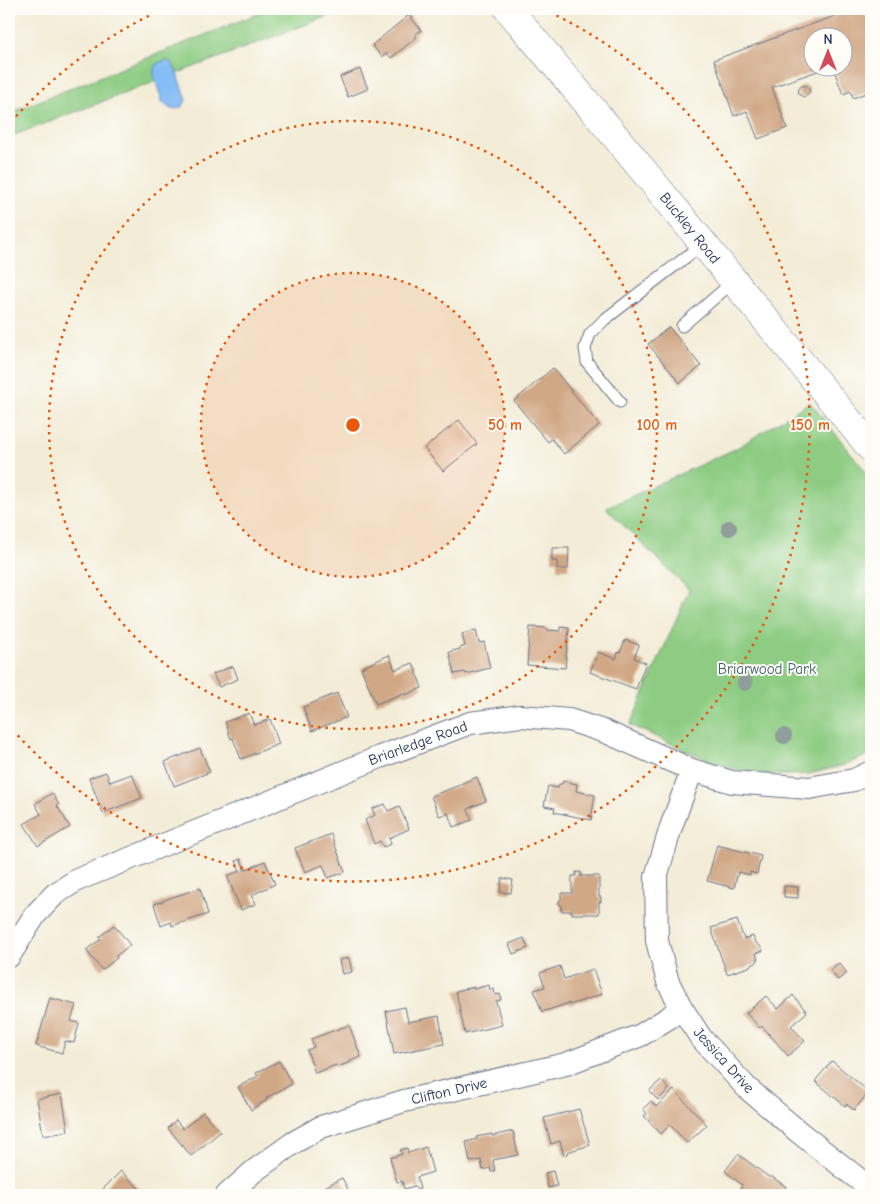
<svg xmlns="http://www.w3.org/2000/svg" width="880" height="1204" font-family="'Comic Neue',sans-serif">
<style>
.green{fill:#8dcc82;stroke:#547e70}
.water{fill:#85bdf5;stroke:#5076aa}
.building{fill:#d1a886}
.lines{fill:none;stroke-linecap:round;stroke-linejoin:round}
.service-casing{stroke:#677188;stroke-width:13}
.minor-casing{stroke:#677188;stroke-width:24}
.tertiary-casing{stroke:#677188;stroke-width:29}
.service{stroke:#fff;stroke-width:11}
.minor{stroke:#fff;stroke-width:22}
.tertiary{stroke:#fff;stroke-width:28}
.tree{fill:#8f9e9a}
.ring{fill:none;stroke:#e8590c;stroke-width:2.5;stroke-dasharray:2.5 5}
.labels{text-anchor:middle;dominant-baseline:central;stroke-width:4;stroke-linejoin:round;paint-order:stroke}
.street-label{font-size:15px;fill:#1b2f5e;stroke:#fdfcf7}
.park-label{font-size:15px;fill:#3d5e69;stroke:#fdfcf7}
.centre{fill:#e8590c;stroke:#fdfcf7;stroke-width:2.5}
.ring-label{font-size:15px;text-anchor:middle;font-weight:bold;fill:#e8590c;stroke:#fdfcf7;stroke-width:4;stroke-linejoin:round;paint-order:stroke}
</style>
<rect width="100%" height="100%" fill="#fdfcf7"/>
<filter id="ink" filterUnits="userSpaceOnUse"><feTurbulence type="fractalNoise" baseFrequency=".02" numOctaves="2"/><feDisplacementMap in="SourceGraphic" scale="10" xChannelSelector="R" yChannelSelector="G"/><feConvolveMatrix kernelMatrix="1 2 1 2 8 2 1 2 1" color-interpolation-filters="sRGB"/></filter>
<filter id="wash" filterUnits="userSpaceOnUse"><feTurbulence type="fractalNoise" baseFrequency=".0096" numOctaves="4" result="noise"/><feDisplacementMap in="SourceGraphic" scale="20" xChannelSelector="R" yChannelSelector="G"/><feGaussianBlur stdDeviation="1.12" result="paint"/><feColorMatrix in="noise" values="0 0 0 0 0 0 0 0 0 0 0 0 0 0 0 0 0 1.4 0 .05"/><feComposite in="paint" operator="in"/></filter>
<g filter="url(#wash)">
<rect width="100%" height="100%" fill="#f3ecd7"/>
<path class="green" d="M270 9H347L9 137V113Z
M810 402 871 478V754L844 765 809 774 783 775 756 773 727 767 685 750 630 725 689 590 606 508 737 448Z"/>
<path class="water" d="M167 60 173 64 186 97C186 106 180 109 171 109L163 103 154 77V70L158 63Z"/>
<g id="blocks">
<path class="building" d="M854 9H871V91L853 98 851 91 843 94 833 68H842V38H812V68H826L772 87 787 128 758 139 747 111 734 116 714 60Z
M409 15 421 30 415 35 417 37 391 58 387 53 382 57 372 45Z
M360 69 368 89 348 97 340 77Z
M798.5 91a5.5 5.5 0 1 1 11 0a5.5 5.5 0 1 1-11 0Z
M669 327 701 366 680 383 648 344Z
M553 368 599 425 564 454 552 439 548 442 514 401Z
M459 420 477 444 443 471 424 448Z
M552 548H569L568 569H557V561H552Z
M530 627 547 628V630L560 631V627L569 628 565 668 527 665Z
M476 630 479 643 484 642 490 668 466 674 465 672 454 674 449 652 460 649V648L465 646 462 634Z
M625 640 639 645 634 658 646 663 636 689 590 672 598 652 616 659 618 652 620 653Z
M389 655 395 670 413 663 422 688 405 695 404 693 376 704 361 668Z
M233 666 238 679 219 687 213 674Z
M337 693 347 717 312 731 303 707Z
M249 713 254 725 270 719 279 744 241 759 233 738 231 739 225 722Z
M200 748 210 772 174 786 165 762Z
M106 772 110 782 132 774 142 798 103 813 89 778Z
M477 777 486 801 469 808V809L468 810 472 820 453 827 448 813 439 816 431 796 460 785V784Z
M563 781 577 784 576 791 595 795 591 820 554 812 555 808 544 806 548 786 558 788 559 784H562Z
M52 793 59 805 57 806 70 827 38 846 24 824 41 814 35 804Z
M385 804 388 811 399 806 409 829 389 838 391 844 383 847 380 841 374 844 365 820 375 815 372 809Z
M331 834 345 872 328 878 323 865 305 872 295 848Z
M717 845 761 856 757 874 750 872V875L738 872 734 888 707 881Z
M241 859 245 870 265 861 275 884 252 895 256 904 241 910 227 876 240 871 236 861Z
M576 872H581V876H599V897H601V902H599V914H572V911H561V905L559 904V901L561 899V893H572V876H576Z
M502 878 513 880 511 893 500 892Z
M784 886 798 887V898L784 897Z
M200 888 208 914 172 926 171 922 161 926 154 904 164 901V900Z
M737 920 744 939 753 936 755 942 761 947 763 951 756 953 758 960 756 963 749 966V967L727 974 711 928Z
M114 925 130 945 116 956 117 958 102 970 86 950 101 939 99 937Z
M524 938 528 948 513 954 509 944Z
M349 958 352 972 342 974 339 960Z
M839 963 847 973 838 980 830 970Z
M560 966 564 979 593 969 602 994 570 1005 569 1003 542 1012 534 990 545 987 540 973Z
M489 985 490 990 494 989 495 995 500 994 501 1000 496 1001 502 1025 465 1034 456 991 474 987V989Z
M793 995 807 1012 791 1026 805 1041 788 1056 762 1026 760 1028 746 1013 766 996 778 1009Z
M50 998 76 1005 71 1021 79 1023 74 1043 65 1041 62 1053 36 1046Z
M405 1007 408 1022 439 1016 444 1044 394 1054 386 1011Z
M349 1025 361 1057 350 1061 351 1062 337 1067 336 1065 315 1073 307 1050 314 1047 311 1039Z
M279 1061 292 1084 266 1098 267 1100 251 1110 238 1087 258 1076 256 1073Z
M832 1061 869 1092 854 1110 846 1104 845 1106 815 1081Z
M661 1080 669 1089 658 1100 649 1091Z
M674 1090 707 1125 687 1143 670 1125 661 1134 644 1116 647 1114 643 1109 651 1101 656 1107Z
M62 1094 68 1131 43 1135 37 1099Z
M579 1109 590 1145 567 1152V1154L564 1156 560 1141 551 1144 544 1118Z
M203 1112 220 1132 191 1156 168 1128 176 1120 183 1129Z
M513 1131 518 1155 493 1160 495 1171 491 1172 490 1168 483 1170 481 1160 470 1162 466 1142 477 1139 476 1137 492 1134V1136Z
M426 1147 433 1172 417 1177 420 1189 417 1190 415 1186 404 1189 402 1181 397 1182 390 1158 402 1154 400 1150 407 1148 408 1153Z
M738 1154 770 1178 771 1176 786 1187 780 1195H749L740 1188 742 1185 725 1171Z
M121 1171 146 1195H97Z
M553 1171 557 1186 548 1188 545 1173Z
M342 1178 351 1195H309Z"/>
</g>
</g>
<g filter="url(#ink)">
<use href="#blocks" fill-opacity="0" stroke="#677188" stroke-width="1"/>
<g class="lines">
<defs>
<path id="service" d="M682 326 734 281
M620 402 587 362 585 348 590 334 604 320 703 244"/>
<path id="minor" d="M692 770 671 827 656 877 657 941 668 982 681 1007 701 1038 747 1088 800 1133 871 1189
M9 956 35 915 55 894 77 880 380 757 470 723 520 716 569 720 606 732 692 770 732 782 809 788 854 780 871 772
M227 1195 254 1171 293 1143 321 1127 404 1101 566 1064 641 1035 670 1017 681 1007"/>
<path id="tertiary" d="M508 9 610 130 871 448"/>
</defs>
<use href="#service" class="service-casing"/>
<use href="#minor" class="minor-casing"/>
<use href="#tertiary" class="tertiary-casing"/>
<use href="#service" class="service"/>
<use href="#minor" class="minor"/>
<use href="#tertiary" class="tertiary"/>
</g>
<g class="tree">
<circle cx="729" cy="528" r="8"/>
<circle cx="745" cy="683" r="8"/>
<circle cx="784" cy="736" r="8"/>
</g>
</g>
<circle cx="353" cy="425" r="152" fill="#e8590c" fill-opacity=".12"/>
<g class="ring">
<circle cx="353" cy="425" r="152"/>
<circle cx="353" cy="425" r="304"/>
<path d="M11 122A457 457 0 0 1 163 9M543 9A457 457 0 1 1 11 728"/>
</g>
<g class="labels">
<g class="street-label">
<text transform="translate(690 228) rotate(51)">Buckley Road</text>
<text transform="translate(418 743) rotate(-20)">Briarledge Road</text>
<text transform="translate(724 1060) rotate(48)">Jessica Drive</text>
<text transform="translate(449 1091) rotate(-13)">Clifton Drive</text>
</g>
<g class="park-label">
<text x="767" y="669">Briarwood Park</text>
</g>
</g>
<circle cx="353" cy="425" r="8" class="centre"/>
<g class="ring-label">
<text x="505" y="430">50 m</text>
<text x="657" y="430">100 m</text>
<text x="810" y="430">150 m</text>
</g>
<rect width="880" height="1204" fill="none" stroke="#fdfcf7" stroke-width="30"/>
<g transform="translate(828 52)"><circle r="24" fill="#fdfcf7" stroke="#a3aaba"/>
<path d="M0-4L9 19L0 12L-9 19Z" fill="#d1495b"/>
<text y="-8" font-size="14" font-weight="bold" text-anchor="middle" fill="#1b2f5e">N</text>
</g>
</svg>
